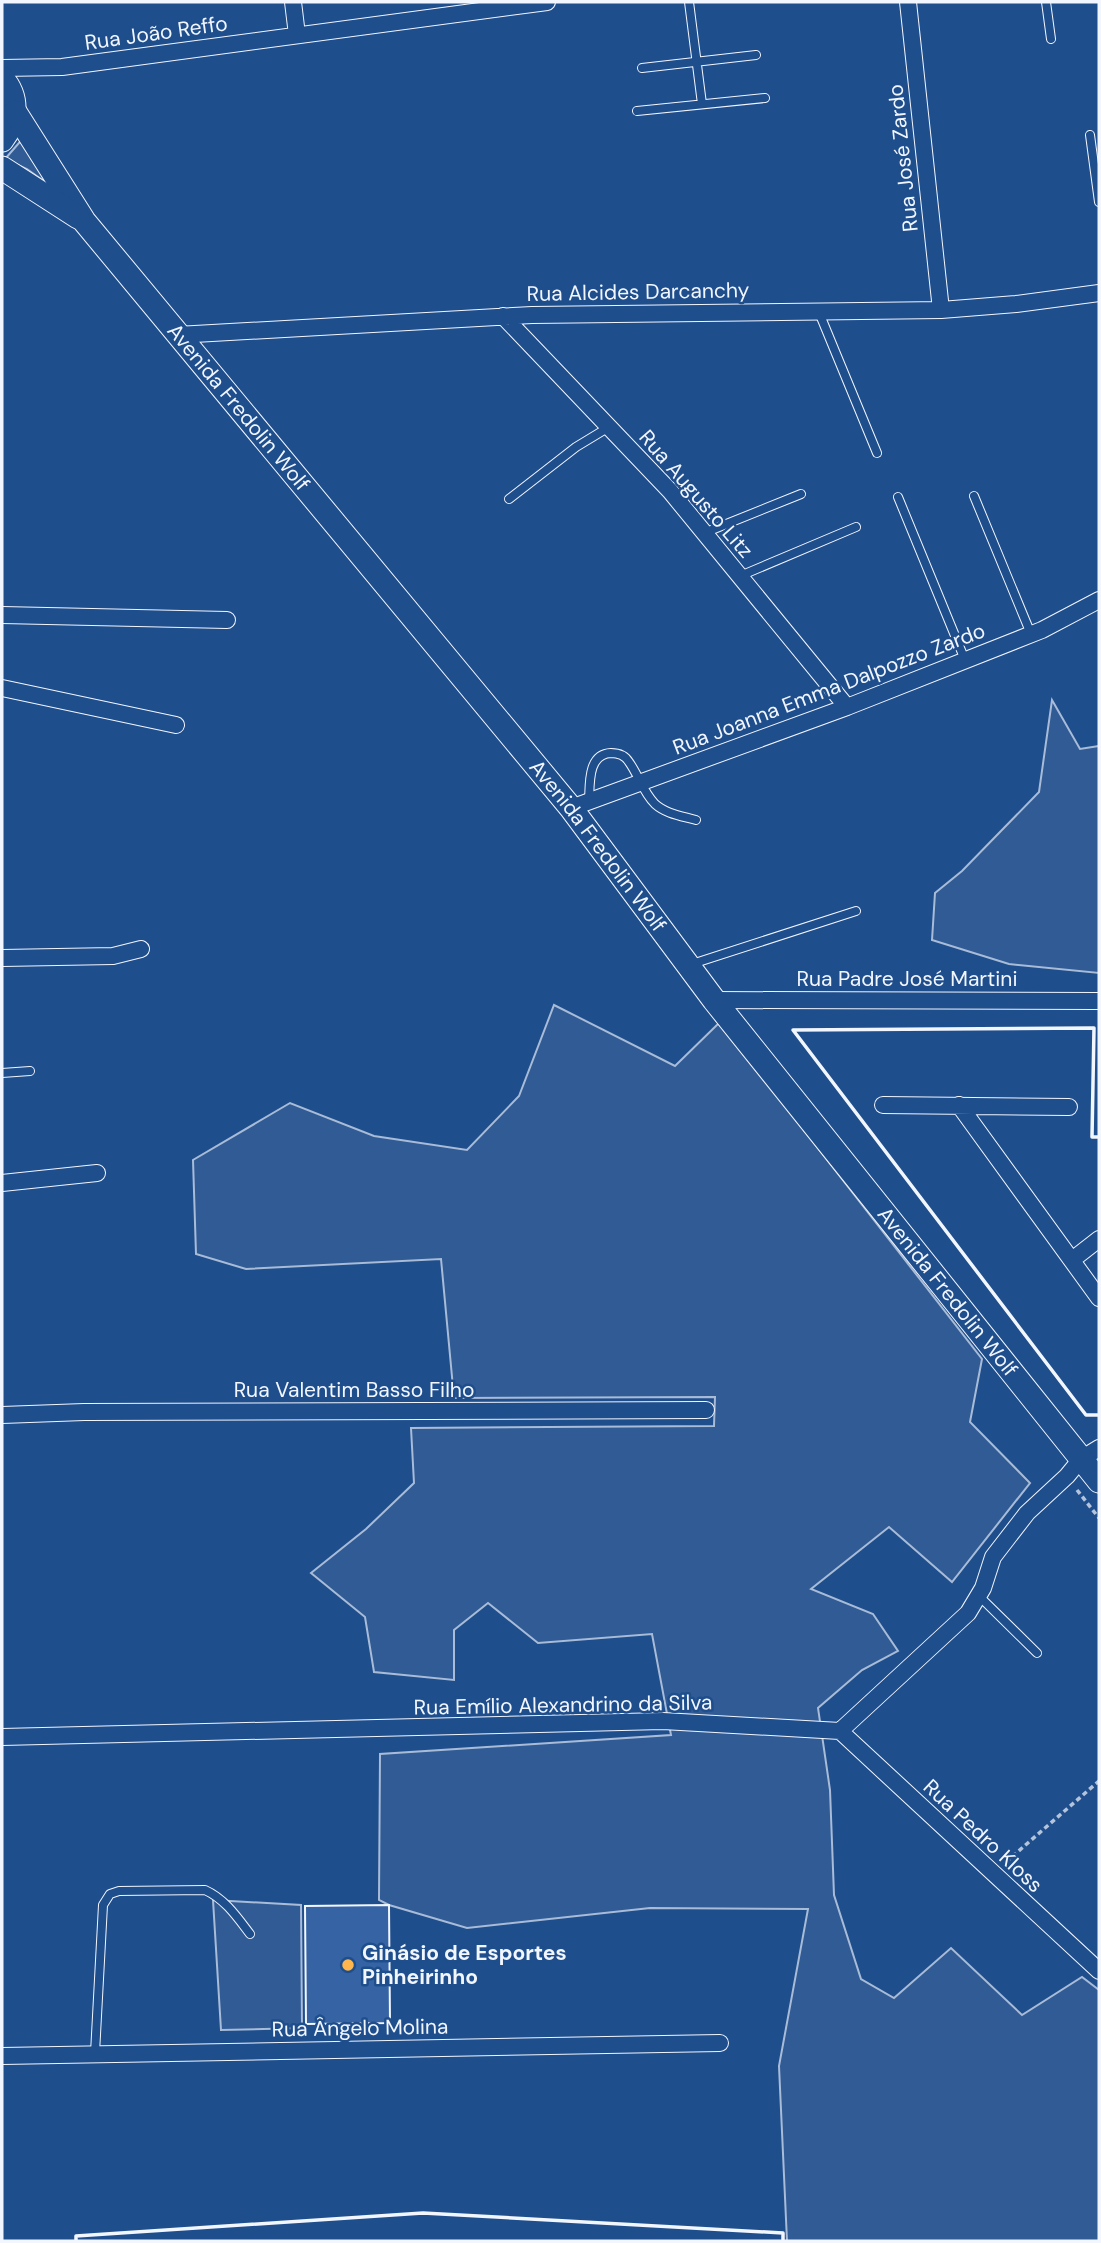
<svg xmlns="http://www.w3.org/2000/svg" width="1101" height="2243" font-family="'DM Sans',sans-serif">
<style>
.built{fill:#305b95;stroke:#a8bbd7;stroke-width:2}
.building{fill:#3563a3;stroke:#f2f6ff;stroke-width:2}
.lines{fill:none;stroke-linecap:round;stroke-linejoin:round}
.service-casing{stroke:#f2f6ff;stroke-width:10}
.minor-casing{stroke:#f2f6ff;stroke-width:18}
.secondary-casing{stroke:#f2f6ff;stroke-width:25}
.path{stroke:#b3c4dc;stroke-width:3.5;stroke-dasharray:5 3.5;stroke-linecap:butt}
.service{stroke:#1f4e8c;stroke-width:8}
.minor{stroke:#1f4e8c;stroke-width:16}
.secondary{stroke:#1f4e8c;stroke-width:23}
.wall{stroke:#f2f6ff;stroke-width:3.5}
.poi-dot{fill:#ffb74d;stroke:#1f4e8c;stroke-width:2.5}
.labels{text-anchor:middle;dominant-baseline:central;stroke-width:5;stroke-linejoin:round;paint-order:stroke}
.street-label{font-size:21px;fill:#f2f6ff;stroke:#1f4e8c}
.poi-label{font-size:21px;font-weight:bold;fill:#f2f6ff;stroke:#1f4e8c;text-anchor:start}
</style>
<rect width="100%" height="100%" fill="#1f4e8c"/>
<path class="built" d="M25 136 55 189 27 169 5 159Z
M1052 700 1080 749 1099 746V973L1009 964 932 940 935 893 962 871 1039 792Z
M554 1005 675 1066 720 1022 982 1359 970 1422 1030 1483 952 1582 889 1527 811 1589 873 1614 898 1651 862 1670 818 1708 830 1790 834 1895 861 1979 894 1998 951 1948 1022 2015 1082 1977 1099 1990V2241H787L779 2066 808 1909 650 1908 467 1928 389 1905 379 1900 380 1754 671 1735 652 1634 538 1643 488 1603 454 1630V1680L374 1672 365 1617 311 1573 366 1529 414 1483 411 1428 714 1426 715 1397 454 1398 441 1259 246 1269 196 1254 193 1160 290 1103 374 1136 467 1150 519 1096Z
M213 1900 301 1905 302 2028 221 2030Z"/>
<path class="building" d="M389 1905 390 2023 306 2024 305 1906Z"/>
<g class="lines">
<defs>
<path id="service" d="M689 2 702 104
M1046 2 1051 39
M642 68 756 55
M637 111 765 98
M1090 135 1099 202
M818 310 877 453
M974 496 1031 634
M898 497 965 660
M509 499 576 447 609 427
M704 533 801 494
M740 576 856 527
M589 802C590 785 587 754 611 753 619 753 625 755 629 762 639 776 643 792 655 804 666 814 682 816 696 820
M692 964 856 911
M2 1073 30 1071
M978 1595 1037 1653
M95 2053 103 1905 110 1894 119 1891 205 1890C225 1899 237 1917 250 1934"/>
<path id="minor" d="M293 2 297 35
M908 2 941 310
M2 68 62 67 547 2
M503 316 670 491 847 707
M177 335 532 315 941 310 1016 304 1099 293
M2 615 227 620
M2 688 176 725
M571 808 847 707 1042 630 1099 600
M2 958 113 956 141 949
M714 1000 1099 1001
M883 1105 1069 1107
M959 1105 1099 1298
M2 1183 97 1173
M1072 1260 1099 1239
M2 1415 84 1412 706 1410
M840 1731 1099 1971
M2 1737 663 1721 840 1731 968 1613 983 1588 993 1557 1027 1513 1067 1476 1081 1459 1099 1448
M2 2056 720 2043"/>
<g id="secondary">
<path d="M2 78C19 97 17 121 2 140"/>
<path id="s1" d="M15 112 84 221 571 808 714 1000 1099 1481"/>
<path d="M2 168 78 217"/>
</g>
</defs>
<use href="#service" class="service-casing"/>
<use href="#minor" class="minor-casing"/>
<use href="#secondary" class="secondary-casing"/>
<path class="path" d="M1077 1490 1099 1518
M1006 1862 1099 1781"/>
<use href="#service" class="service"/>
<use href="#minor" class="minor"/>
<use href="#secondary" class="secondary"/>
<path class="wall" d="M1099 1137H1092L1094 1028 793 1030 1086 1415H1099
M76 2241V2236L423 2213 783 2233V2241"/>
</g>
<circle class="poi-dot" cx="348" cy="1965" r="7"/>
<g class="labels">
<g class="street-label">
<text transform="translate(156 33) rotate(-8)">Rua João Reffo</text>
<text transform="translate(903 158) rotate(-96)">Rua José Zardo</text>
<text transform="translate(638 292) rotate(-1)">Rua Alcides Darcanchy</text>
<text stroke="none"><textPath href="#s1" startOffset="371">Avenida Fredolin Wolf</textPath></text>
<text transform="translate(696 494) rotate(49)">Rua Augusto Litz</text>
<text transform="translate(829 689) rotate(-21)">Rua Joanna Emma Dalpozzo Zardo</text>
<text stroke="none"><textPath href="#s1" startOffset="938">Avenida Fredolin Wolf</textPath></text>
<text x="907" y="979">Rua Padre José Martini</text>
<text stroke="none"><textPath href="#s1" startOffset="1505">Avenida Fredolin Wolf</textPath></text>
<text x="354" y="1390">Rua Valentim Basso Filho</text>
<text transform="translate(563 1705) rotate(-1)">Rua Emílio Alexandrino da Silva</text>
<text transform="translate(983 1836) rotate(43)">Rua Pedro Kloss</text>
<text transform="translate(360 2028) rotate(-1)">Rua Ângelo Molina</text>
</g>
<g class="poi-label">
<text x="362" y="1953">Ginásio de Esportes<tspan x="362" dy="24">Pinheirinho</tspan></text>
</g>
</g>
<rect width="1101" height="2243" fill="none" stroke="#f2f6ff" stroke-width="7"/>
</svg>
